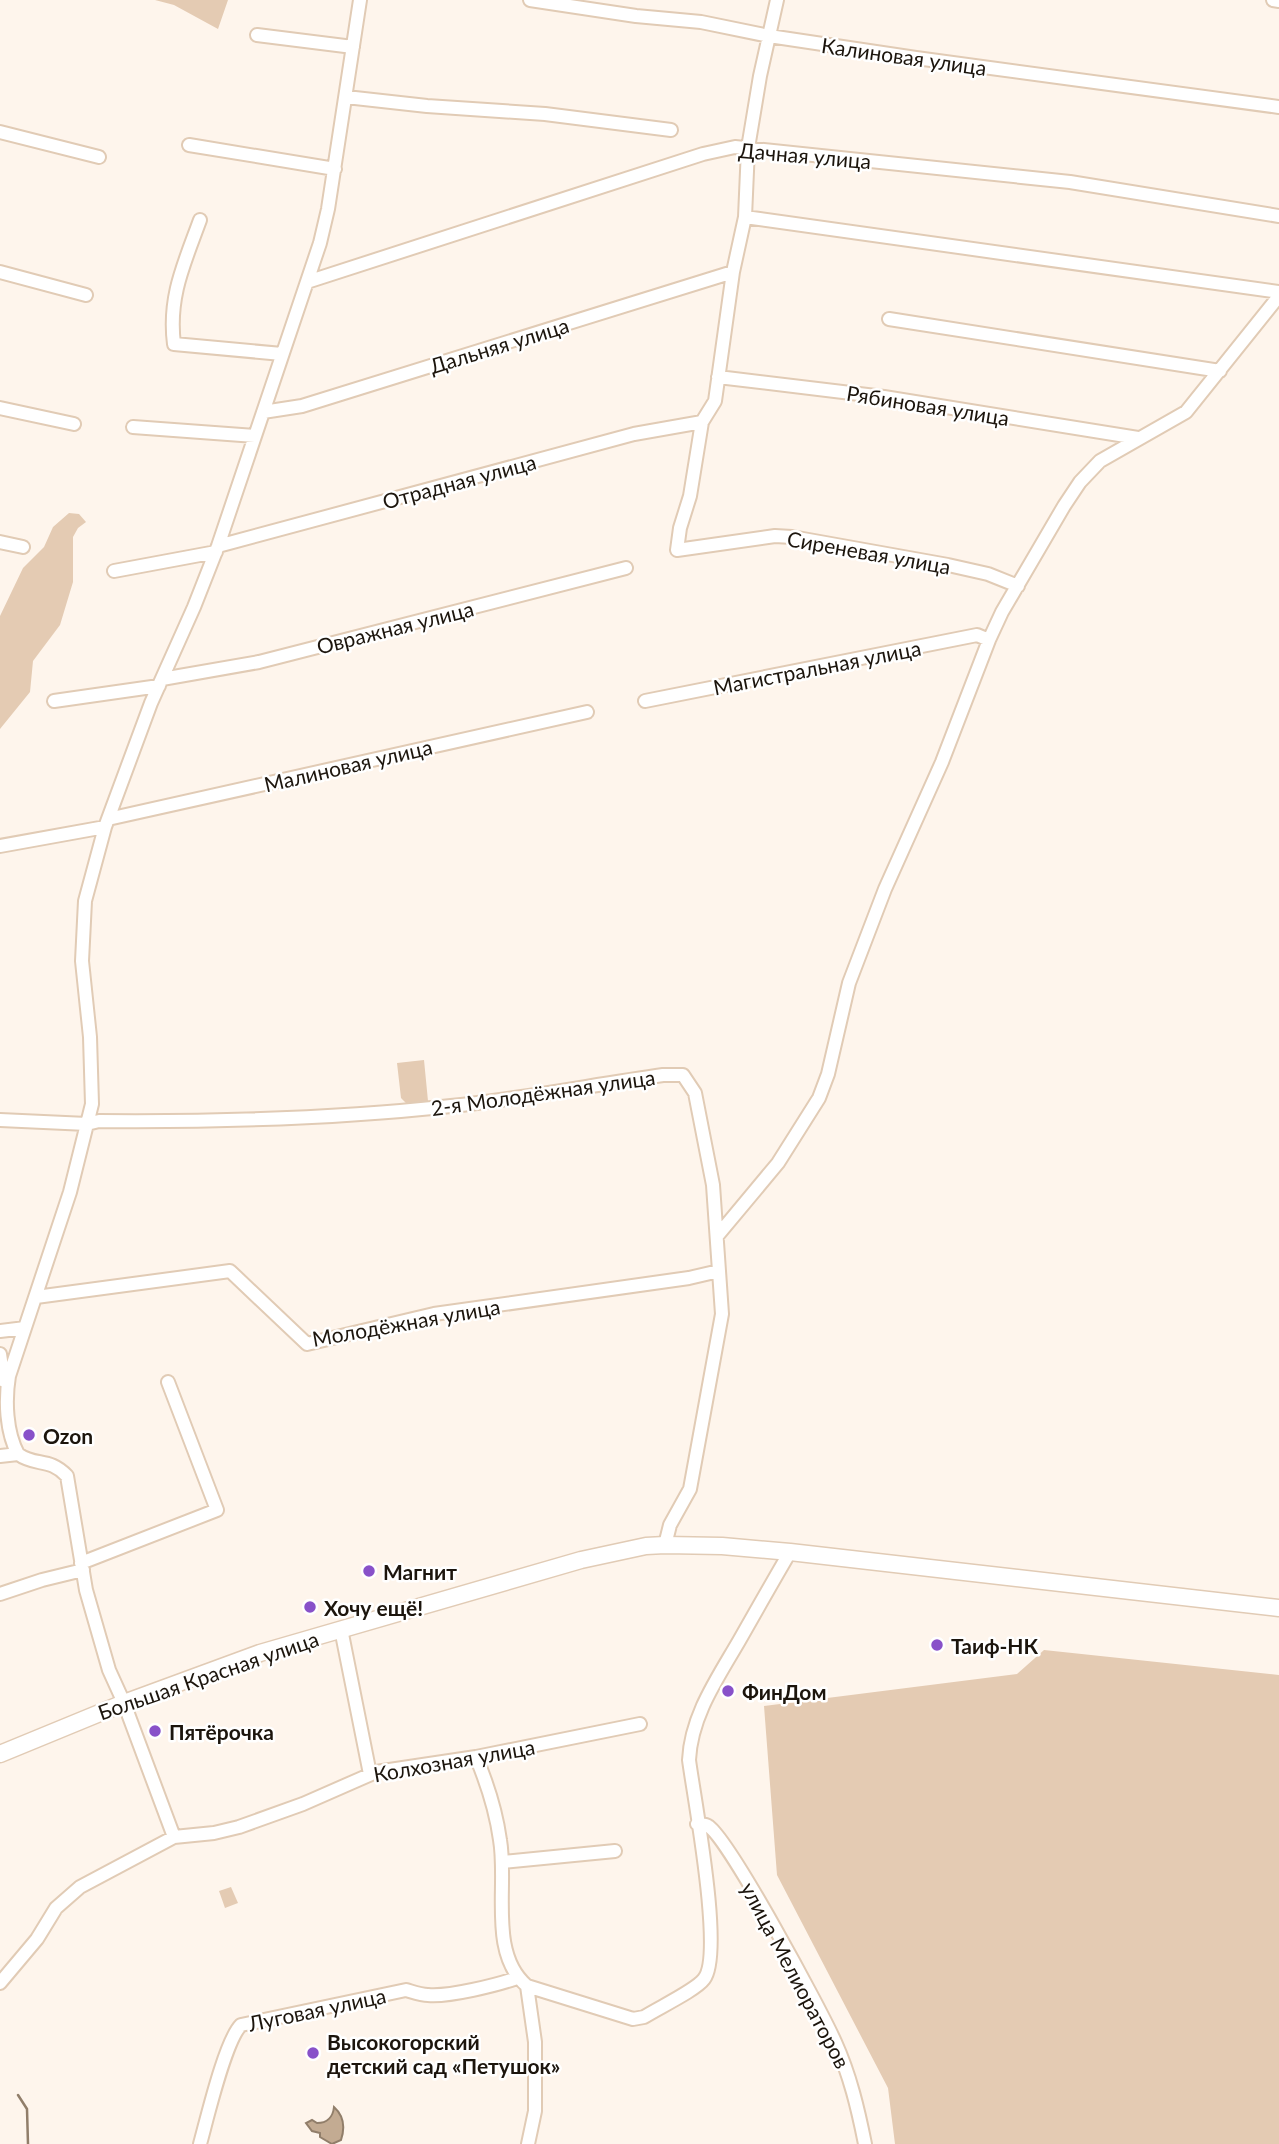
<svg xmlns="http://www.w3.org/2000/svg" width="1279" height="2144" font-family="Lato,sans-serif">
<style>
.green{fill:#e4cbb3}
.water{fill:#c3ab92;stroke:#917e6a;stroke-width:2}
.lines{fill:none;stroke-linecap:round;stroke-linejoin:round}
.stream{stroke:#917e6a;stroke-width:2.5}
.minor-casing{stroke:#e1cbb5;stroke-width:16}
.major-casing{stroke:#e1cbb5;stroke-width:19}
.minor{stroke:#fff;stroke-width:12}
.major{stroke:#fff;stroke-width:16}
.poi-dot{fill:#8851c9;stroke:#fff;stroke-width:2.5}
.labels{text-anchor:middle;dominant-baseline:central;stroke-width:5;stroke-linejoin:round;paint-order:stroke}
.street-label{font-size:21px;fill:#1c150d;stroke:#fff}
.poi-label{font-size:21px;font-weight:bold;fill:#1c150d;stroke:#fff;text-anchor:start}
</style>
<rect width="100%" height="100%" fill="#fef5ec"/>
<path class="green" d="M155 0H228L218 29 174 5Z
M69 513 79 514 86 522 78 528 73 537V582L60 625 33 661 30 692 0 729V616L23 568 44 547 53 527Z
M424 1060 428 1101 406 1103 401 1098 397 1063Z
M1044 1650 1279 1675V2144H895L888 2088 777 1875 764 1706 1017 1674Z
M231 1887 238 1903 225 1908 219 1891Z"/>
<path class="water" d="M334 2107C344 2116 345 2128 341 2140L332 2144 320 2137V2133L312 2131 306 2123 312 2120 317 2123C327 2123 333 2117 334 2107Z"/>
<g class="lines">
<path class="stream" d="M18 2095 27 2109 28 2144"/>
<defs>
<path id="minor" d="M530 0 636 16 701 22 769 36 916 58 1279 107
M777 0 760 76 748 148 745 217 733 272 715 401 702 422 690 496 680 528 677 550 775 536 792 537 948 565 988 574 1018 586
M1273 0 1279 1
M257 35 353 47
M346 97 427 106 545 114 671 130
M0 132 99 157
M189 145 335 169
M745 217 1279 292
M200 220C184 264 168 297 174 344L282 354
M0 272 86 295
M307 282 703 154 735 147 1070 182 1279 216
M889 319 1220 371
M718 377 884 397 1138 438
M0 408 74 424
M263 412 302 406 733 272
M133 427 255 436
M0 542 23 547
M218 546 634 434 702 422
M114 571 216 552
M162 679 259 662 626 568
M54 701 159 686
M645 701 977 635 989 640
M108 819 587 712
M0 846 105 827
M0 1120 87 1124 99 1121C217 1122 334 1119 451 1106 522 1099 592 1085 663 1075H683L695 1093 713 1185 722 1314 690 1489 670 1525 665 1545
M718 1235 778 1163 819 1098 828 1074 849 983 885 889 942 762 989 640 1002 612 1064 506 1080 482 1100 461 1186 412 1279 296
M36 1297 230 1271 307 1344 434 1314 689 1278 719 1271
M0 1331 25 1328
M0 1354 4 1381
M18 1454C6 1432 5 1400 9 1376L70 1192 92 1104 90 1037 82 961 85 901 105 827 151 703 194 607 218 546 320 243 328 209 360 0
M0 1456 18 1454C36 1467 49 1457 67 1476L86 1590 109 1670 124 1703 174 1837
M81 1563 217 1510 168 1382
M0 1594 42 1580 83 1570
M341 1629 370 1774
M476 1757C487 1783 496 1811 500 1840 508 1886 488 1953 527 1986L535 2042V2111L528 2144
M697 1824C701 1825 705 1824 708 1826 728 1837 822 2012 835 2042 850 2075 858 2109 865 2144
M503 1862 615 1851
M0 1983 37 1939 56 1908 80 1887 174 1837 214 1833 239 1827 303 1804 376 1772 476 1757 640 1724
M527 1986 633 2019 644 2017C658 2008 696 1990 704 1979 724 1954 694 1798 689 1760 691 1716 717 1679 739 1641 756 1611 773 1581 790 1552
M200 2144C207 2119 225 2041 241 2025L406 1990C413 1992 421 1995 428 1995 449 1997 497 1985 517 1978"/>
<path id="major" d="M0 1754 124 1703 260 1653 581 1560 646 1546 665 1545 722 1546 790 1552 1279 1608"/>
</defs>
<use href="#minor" class="minor-casing"/>
<use href="#major" class="major-casing"/>
<use href="#minor" class="minor"/>
<use href="#major" class="major"/>
</g>
<g class="poi-dot">
<circle cx="29" cy="1435" r="7"/>
<circle cx="369" cy="1571" r="7"/>
<circle cx="310" cy="1607" r="7"/>
<circle cx="937" cy="1645" r="7"/>
<circle cx="728" cy="1691" r="7"/>
<circle cx="155" cy="1731" r="7"/>
<circle cx="313" cy="2053" r="7"/>
</g>
<g class="labels">
<g class="street-label">
<text transform="translate(904 56) rotate(8)">Калиновая улица</text>
<text transform="translate(805 155) rotate(5)">Дачная улица</text>
<text transform="translate(499 345) rotate(-17)">Дальняя улица</text>
<text transform="translate(928 405) rotate(9)">Рябиновая улица</text>
<text transform="translate(459 481) rotate(-15)">Отрадная улица</text>
<text transform="translate(869 552) rotate(10)">Сиреневая улица</text>
<text transform="translate(395 627) rotate(-14)">Овражная улица</text>
<text transform="translate(817 667) rotate(-11)">Магистральная улица</text>
<text transform="translate(348 765) rotate(-13)">Малиновая улица</text>
<text transform="translate(543 1092) rotate(-8)">2-я Молодёжная улица</text>
<text transform="translate(406 1322) rotate(-10)">Молодёжная улица</text>
<text transform="translate(208 1675) rotate(-19)">Большая Красная улица</text>
<text transform="translate(454 1760) rotate(-10)">Колхозная улица</text>
<text transform="translate(796 1975) rotate(62)">улица Мелиораторов</text>
<text transform="translate(317 2009) rotate(-12)">Луговая улица</text>
</g>
<g class="poi-label">
<text x="43" y="1435">Ozon</text>
<text x="383" y="1571">Магнит</text>
<text x="324" y="1607">Хочу ещё!</text>
<text x="951" y="1645">Таиф-НК</text>
<text x="742" y="1691">ФинДом</text>
<text x="169" y="1731">Пятёрочка</text>
<text x="327" y="2041">Высокогорский<tspan x="327" dy="24">детский сад «Петушок»</tspan></text>
</g>
</g>
</svg>
